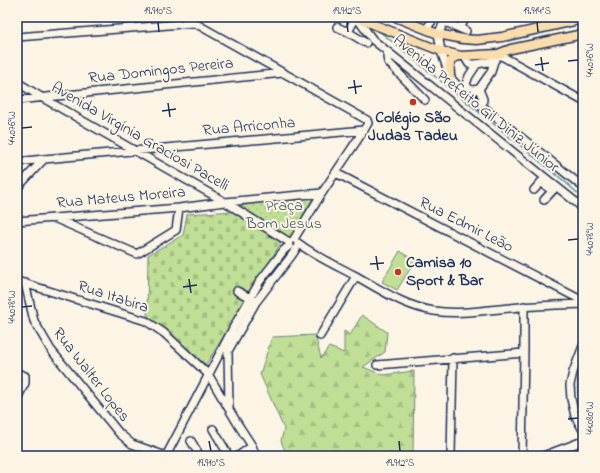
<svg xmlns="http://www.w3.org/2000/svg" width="600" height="473" font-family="'Indie Flower',sans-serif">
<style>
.forest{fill:url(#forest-firs);stroke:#6e867a}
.cemetery{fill:url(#cemetery-stones);stroke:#6e867a}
.park{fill:url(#park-dots);stroke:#6e867a}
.garden{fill:#c0de95;stroke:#6e867a}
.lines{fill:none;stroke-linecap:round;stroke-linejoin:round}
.stream{stroke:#5890a7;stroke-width:1.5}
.minor-casing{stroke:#1b2f5e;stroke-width:10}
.major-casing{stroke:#1b2f5e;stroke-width:11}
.minor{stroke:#fcf5e5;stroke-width:7}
.major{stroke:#fbddab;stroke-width:8}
.ticks{fill:none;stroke:#1b2f5e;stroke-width:1.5}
.poi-dot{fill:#c8321e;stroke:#fcf5e5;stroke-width:1.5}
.labels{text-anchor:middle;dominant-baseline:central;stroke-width:4;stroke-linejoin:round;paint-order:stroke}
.street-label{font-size:16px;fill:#1b2f5e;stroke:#fcf5e5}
.poi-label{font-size:16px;font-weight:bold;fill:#1b2f5e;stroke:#fcf5e5}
.park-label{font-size:16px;fill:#445b6c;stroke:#fcf5e5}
.neatline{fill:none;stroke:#1b2f5e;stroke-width:1.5}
.ticks-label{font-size:10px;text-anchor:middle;fill:#1b2f5e}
</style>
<defs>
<pattern id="forest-firs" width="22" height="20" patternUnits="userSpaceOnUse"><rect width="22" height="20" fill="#c0de95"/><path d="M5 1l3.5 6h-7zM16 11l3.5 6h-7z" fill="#a4bf83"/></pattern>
<pattern id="cemetery-stones" width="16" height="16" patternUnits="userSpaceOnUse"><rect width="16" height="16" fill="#c0de95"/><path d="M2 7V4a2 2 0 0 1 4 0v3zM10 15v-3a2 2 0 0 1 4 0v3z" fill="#a4bf83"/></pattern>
<pattern id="park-dots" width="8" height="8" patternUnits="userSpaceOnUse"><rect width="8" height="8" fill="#c0de95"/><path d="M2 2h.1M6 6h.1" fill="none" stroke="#a4bf83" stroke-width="1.8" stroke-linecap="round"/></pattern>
</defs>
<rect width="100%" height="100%" fill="#fcf5e5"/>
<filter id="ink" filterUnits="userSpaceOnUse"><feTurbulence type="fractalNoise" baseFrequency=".025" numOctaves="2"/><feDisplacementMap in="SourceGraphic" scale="8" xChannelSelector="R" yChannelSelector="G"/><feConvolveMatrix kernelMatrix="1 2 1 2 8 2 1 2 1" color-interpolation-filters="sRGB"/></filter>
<g filter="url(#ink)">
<path class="forest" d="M362 315 387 332 385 352 363 367 383 375 414 371 413 456H287L281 441 284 429 260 374 272 337 315 335 321 358 329 347 344 353V331L350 335Z"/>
<path class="cemetery" d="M236 211 281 243 206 365 147 315 148 255 183 235 187 214Z"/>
<path class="park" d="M314 196 290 239 231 203Z"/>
<path class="garden" d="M400 251 415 261 397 290 382 282Z"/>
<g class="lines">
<path class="stream" d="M379 31 564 181 583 198
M508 41 583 24
M583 360C582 364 580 368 579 372 576 385 578 401 583 413"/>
<defs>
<path id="minor" d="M184 17 367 120 368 123 364 130 322 193 294 239
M447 17 438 34 441 51 450 77 458 86 472 98 583 187
M445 22 466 31
M337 27 348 32 356 17 373 40 577 203 583 209
M460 28 466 17
M426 29 435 17
M348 32 366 43
M17 37 194 23
M388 52 387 57 388 62 425 100
M498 54 583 101
M464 56 469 64H477L494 61 496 59
M477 64 469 76 466 84 469 89 473 90 479 89 491 72 494 61
M17 82 41 97 225 202 289 242
M479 89 483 99 482 107
M17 100 283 73
M17 162 44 159 364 130
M336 173 583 301
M17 188 44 159
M534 190 541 182 552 191
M544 200 555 188
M54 218 137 254 176 230 179 208
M17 221 179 208 225 202 322 193
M298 243C315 256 335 265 354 275 380 289 403 306 434 311 459 315 485 310 510 308 534 305 559 305 583 304
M17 281 146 321 164 333 208 374 239 426 252 446 256 456
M25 283 34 321 51 350 119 433 132 444 166 456
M237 291 254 300
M320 336 356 276
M583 346 573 372 570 385 571 399 575 416 583 430
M377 365 524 353
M17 374H20L25 376V383L17 399
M229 408 228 351 256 302 292 255 296 249
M213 429 229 456
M191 441 200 456
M166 456 233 328 260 281 284 250 289 246
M238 456 252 446
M451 456 453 358
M522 456 524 353V306
M543 456 583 441"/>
<path id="major" d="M355 17 441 51 461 56 498 54 511 49 583 34
M395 17 438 34 463 39 477 40 502 37 583 19
M450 77C450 66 447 58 460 56"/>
</defs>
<use href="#minor" class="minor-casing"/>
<use href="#major" class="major-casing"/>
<use href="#minor" class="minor"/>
<use href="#major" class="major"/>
</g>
</g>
<path class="ticks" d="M158 22 159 32M347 22 348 32M537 22 538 32M541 57 543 71M568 61 578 60M535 65 549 63M354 80 356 94M348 88 362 86M168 103 170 117M162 111 176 109M22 128 32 127M568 240 578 239M376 256 378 270M370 264 384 263M189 279 191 293M183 287 197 285M22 307 32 306M568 419 578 418M209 441 211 451M399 441 400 451"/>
<g class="poi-dot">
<circle cx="413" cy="102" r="4"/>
<circle cx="398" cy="272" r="4"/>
</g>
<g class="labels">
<g class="street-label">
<text transform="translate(161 71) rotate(-6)">Rua Domingos Pereira</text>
<text transform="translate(476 104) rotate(39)">Avenida Prefeito Gil Diniz Júnior</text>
<text transform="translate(249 127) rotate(-5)">Rua Arriconha</text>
<text transform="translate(140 137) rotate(30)">Avenida Virgínia Graciosi Pacelli</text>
<text transform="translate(121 198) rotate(-5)">Rua Mateus Moreira</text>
<text transform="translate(466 225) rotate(27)">Rua Edmir Leão</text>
<text transform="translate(113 297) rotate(18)">Rua Itabira</text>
<text transform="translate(91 375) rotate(52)">Rua Walter Lopes</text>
</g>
<g class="poi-label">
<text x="413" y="118">Colégio São<tspan x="413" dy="18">Judas Tadeu</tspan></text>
<text x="406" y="263" text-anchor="start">Camisa 10<tspan x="406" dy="18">Sport &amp; Bar</tspan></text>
</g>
<g class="park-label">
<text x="284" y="206">Praça<tspan x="284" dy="18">Bom Jesus</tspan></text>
</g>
</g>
<rect width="600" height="473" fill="none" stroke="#fcf5e5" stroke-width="44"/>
<rect x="22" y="22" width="556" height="429" class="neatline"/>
<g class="ticks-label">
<text x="158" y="14">19.910°S</text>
<text x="347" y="14">19.912°S</text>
<text x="537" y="14">19.914°S</text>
<text transform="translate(589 60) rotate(-90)" y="4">44.076°W</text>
<text transform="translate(11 128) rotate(-90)" y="4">44.076°W</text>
<text transform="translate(589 239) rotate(-90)" y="4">44.078°W</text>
<text transform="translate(11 307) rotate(-90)" y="4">44.078°W</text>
<text transform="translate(589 418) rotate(-90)" y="4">44.080°W</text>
<text x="211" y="466">19.910°S</text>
<text x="400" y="466">19.912°S</text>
</g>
</svg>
